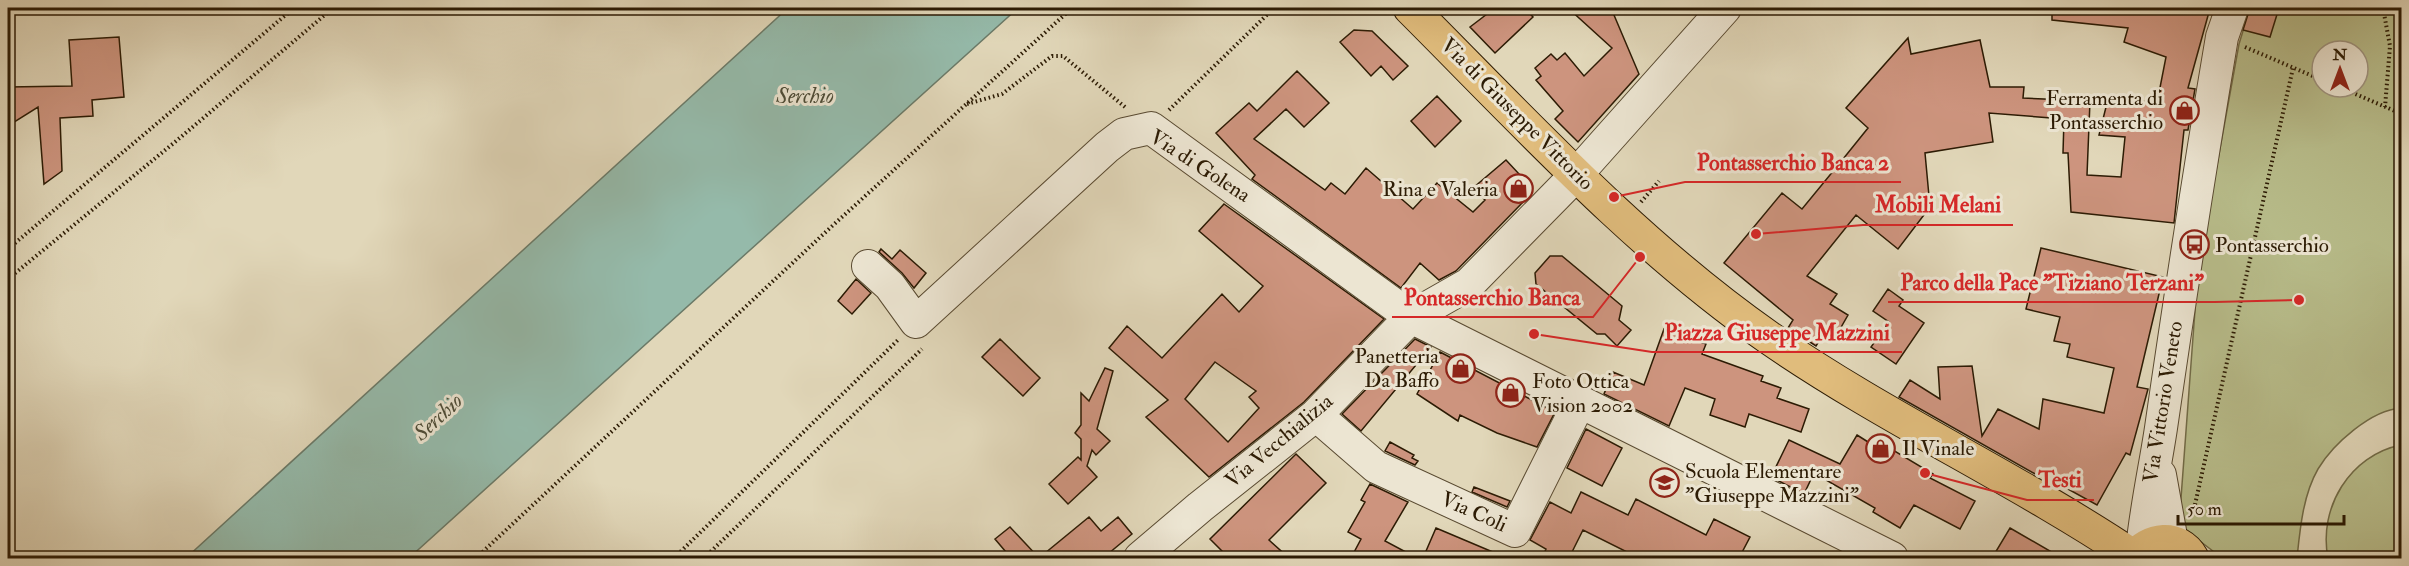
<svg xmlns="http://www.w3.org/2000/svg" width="2409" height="566" font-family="'IM FELL Double Pica',serif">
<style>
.green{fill:#b8bd8b;stroke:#726c48;stroke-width:1.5;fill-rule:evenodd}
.water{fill:#95baaa;stroke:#6b7a68;stroke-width:1.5}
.building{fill:#cd947e;stroke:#2c1b04;stroke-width:1.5;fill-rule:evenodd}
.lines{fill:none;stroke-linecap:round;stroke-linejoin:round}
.minor-casing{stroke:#594a31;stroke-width:34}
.major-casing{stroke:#2c1b04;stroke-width:35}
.path{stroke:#2c1b04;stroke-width:4;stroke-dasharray:1.5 3;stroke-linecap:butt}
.minor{stroke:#ece5d2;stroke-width:32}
.major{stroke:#e0bc7c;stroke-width:33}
.labels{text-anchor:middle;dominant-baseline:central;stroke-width:6;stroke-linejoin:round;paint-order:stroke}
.poi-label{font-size:21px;fill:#2c1b04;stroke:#ece5d2;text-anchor:start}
.street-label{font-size:21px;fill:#2c1b04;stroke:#ece5d2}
.water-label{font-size:22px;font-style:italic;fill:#4c4b36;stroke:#ece5d2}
.leader{fill:none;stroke:#d62828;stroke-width:2}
.callout-dot{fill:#d62828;stroke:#ece5d2;stroke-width:2}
.callout-label{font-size:22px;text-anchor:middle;font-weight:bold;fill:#d62828;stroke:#ece5d2;stroke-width:6;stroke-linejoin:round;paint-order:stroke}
</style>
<rect width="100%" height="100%" fill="#e1d7b9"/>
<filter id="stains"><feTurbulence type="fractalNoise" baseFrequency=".00333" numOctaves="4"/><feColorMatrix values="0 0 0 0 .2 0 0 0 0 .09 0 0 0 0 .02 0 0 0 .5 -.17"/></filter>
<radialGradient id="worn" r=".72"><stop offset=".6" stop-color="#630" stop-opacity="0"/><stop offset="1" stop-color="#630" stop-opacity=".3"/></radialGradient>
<path class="green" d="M2250 8H2401V408C2371 410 2333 444 2318 469 2303 495 2300 529 2297 558H2222L2179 525 2198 270 2239 44ZM2322 51H2358V87H2322Z
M2401 445V558H2328C2318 508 2350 455 2401 445Z"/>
<path class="water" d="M788 8H1018L409 558H186Z"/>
<path class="building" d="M1495 8H1525L1533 17 1495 53 1470 27Z
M1568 8H1611L1639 74 1578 142 1555 119 1563 111 1536 80 1541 76 1535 68 1551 54 1557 60 1565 53 1584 76 1612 48Z
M2052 8H2213L2209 12 2188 88 2195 89 2188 130H2184L2174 223 2071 212 2068 153H2063L2064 119 1989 113 1993 142 1925 153 1930 207 1898 249 1856 215 1807 276 1837 294 1830 304 1848 315 1836 336 1826 330 1816 346 1788 328 1793 320 1724 263 1782 193 1802 209 1839 164 1868 128 1846 108 1908 38 1911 54 1980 40 1990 87H2024L2023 98 2090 101 2087 175 2121 177 2125 137 2099 135 2107 103 2122 105 2123 99 2157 103 2166 57 2124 42 2128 28 2052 20Z
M2250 8H2279L2270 37 2243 30Z
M1354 30 1372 31 1408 66 1393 80 1381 66 1371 76 1340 42Z
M119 37 124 97 92 100 93 116 60 118 62 171 44 184 38 107 8 126V87L72 86 69 40Z
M1297 71 1329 103 1304 127 1286 109 1254 139 1325 190 1331 183 1345 194 1366 168 1413 209 1437 183 1473 212 1485 200 1473 188 1506 160 1520 175 1524 201 1456 271 1439 280 1420 263 1401 288 1252 179 1255 175 1216 133 1249 103 1257 111Z
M1437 96 1461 121 1435 147 1411 121Z
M1224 204 1384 319 1304 402 1209 477 1146 417 1168 400 1109 348 1127 326 1162 358 1222 294 1239 312 1263 286 1199 231ZM1215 362 1256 391 1249 397 1259 408 1228 442 1185 399Z
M2041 248 2163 277 2137 387 2148 389 2130 455 2126 453 2097 505 2037 472V475L1899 397 1910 380 1940 399 1938 367 1972 366 1982 436 1998 409 2039 429 2043 399 2104 413 2114 368 2067 357 2070 344 2054 341 2060 317 2026 309Z
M881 249 892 259 900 250 926 273 914 288 902 273 879 252Z
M1550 256H1562L1622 306 1619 320 1631 330 1617 346 1605 334H1597L1536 284 1535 273Z
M856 279 871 293 852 314 838 301Z
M1888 289 1903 300 1899 306 1924 323 1896 364 1871 347 1889 322 1873 311Z
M1664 329 1706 344 1702 354 1763 376 1761 381 1781 388 1777 398 1809 409 1801 432 1749 414 1745 427 1710 415 1715 399 1685 388 1669 426 1604 394 1613 372 1644 385Z
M1000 339 1040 378 1023 396 982 357Z
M1415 339 1431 347 1361 431 1342 414Z
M1440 352 1555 412 1537 447 1497 433 1460 415 1458 421 1417 394Z
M1105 368 1113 371 1097 429 1110 441 1096 455 1092 450 1087 466 1097 477 1068 504 1049 484 1078 457 1081 460V439L1075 433 1081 425V393L1089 401Z
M1586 429 1622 448 1602 486 1567 468Z
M1857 435 1876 447 1878 441 1933 474 1930 478 1975 501 1960 529 1914 505 1900 528 1873 512 1875 508 1814 473 1804 494 1771 477 1789 440 1840 464Z
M1390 442 1414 455 1412 458 1418 461 1415 465 1385 451Z
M1296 454 1326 483 1269 540 1289 558H1229L1210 539Z
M1370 484 1408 502 1385 541 1417 558H1351L1361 539 1348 532 1365 502 1361 500Z
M1474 487 1510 501 1507 507 1472 492Z
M1581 492 1628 515 1636 499 1706 535 1714 519 1750 537 1739 558H1639L1583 530 1569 558H1542L1546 549 1530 540 1550 502 1571 513Z
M1089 517 1101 531 1118 517 1132 534 1103 558H1011L995 539 1010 527 1039 558Z
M1436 528 1507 558H1423Z
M2010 528 2062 558H1992Z"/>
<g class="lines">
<defs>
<path id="minor" d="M868 266 890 286 916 322 1107 147 1124 134 1151 128 1411 317 1892 558
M1316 415 1376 467 1515 531 1579 403
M2160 475 2172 542
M2142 549C2146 508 2155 468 2161 428 2180 297 2200 167 2222 37L2232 8
M1140 558 1200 507 1316 415 1411 317 1469 284 1576 175 1725 8"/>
<path id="major" d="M1410 8C1524 122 1635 244 1768 337 1885 418 2016 478 2134 557
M2134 558C2149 538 2178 534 2192 558"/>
</defs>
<use href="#minor" class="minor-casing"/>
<use href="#major" class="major-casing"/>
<path class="path" d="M2383 8 2390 46 2385 107
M2245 47 2322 80
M2339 87 2402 114
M967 104 1002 94 1052 56H1063L1125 107
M1169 110 1274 8
M1641 202 1659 181
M8 249 294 8
M8 279 175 142 333 8
M2194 509 2293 68
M476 558 830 228 1072 8
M674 558 899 339
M704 558 922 349"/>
<use href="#minor" class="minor"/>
<use href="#major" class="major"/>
</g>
<defs>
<symbol id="shop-ring" viewBox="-11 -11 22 22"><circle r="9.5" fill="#ece5d2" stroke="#8f2418" stroke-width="1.5"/><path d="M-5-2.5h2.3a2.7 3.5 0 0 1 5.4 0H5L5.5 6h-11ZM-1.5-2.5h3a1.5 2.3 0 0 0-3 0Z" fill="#8f2418"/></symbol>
<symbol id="bus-ring" viewBox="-11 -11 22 22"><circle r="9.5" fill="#ece5d2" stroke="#8f2418" stroke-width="1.5"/><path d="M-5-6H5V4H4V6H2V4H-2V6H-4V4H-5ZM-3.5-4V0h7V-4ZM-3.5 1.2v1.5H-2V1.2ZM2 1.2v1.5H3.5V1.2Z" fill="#8f2418"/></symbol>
<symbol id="school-ring" viewBox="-11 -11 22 22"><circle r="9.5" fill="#ece5d2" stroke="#8f2418" stroke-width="1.5"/><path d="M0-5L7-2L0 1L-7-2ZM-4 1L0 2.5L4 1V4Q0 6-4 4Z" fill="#8f2418"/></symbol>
</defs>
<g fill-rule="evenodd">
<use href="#shop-ring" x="2168" y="94" width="33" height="33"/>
<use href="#shop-ring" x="1502" y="172" width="33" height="33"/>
<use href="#bus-ring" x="2178" y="228" width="33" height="33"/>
<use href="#shop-ring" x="1444" y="352" width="33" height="33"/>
<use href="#shop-ring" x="1494" y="376" width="33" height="33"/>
<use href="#shop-ring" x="1864" y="432" width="33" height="33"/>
<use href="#school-ring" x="1648" y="466" width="33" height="33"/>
</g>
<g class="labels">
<g class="poi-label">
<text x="2163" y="98" text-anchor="end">Ferramenta di<tspan x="2163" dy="24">Pontasserchio</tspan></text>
<text x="1498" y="189" text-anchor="end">Rina e Valeria</text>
<text x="2215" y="245">Pontasserchio</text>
<text x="1439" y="356" text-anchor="end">Panetteria<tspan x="1439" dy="24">Da Baffo</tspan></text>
<text x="1532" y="381">Foto Ottica<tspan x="1532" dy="24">Vision 2002</tspan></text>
<text x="1902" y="448">Il Vinale</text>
<text x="1685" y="471">Scuola Elementare<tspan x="1685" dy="24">"Giuseppe Mazzini"</tspan></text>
</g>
<g class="street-label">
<text transform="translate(1517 114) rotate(45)">Via di Giuseppe Vittorio</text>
<text transform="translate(1200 166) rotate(33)">Via di Golena</text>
<text transform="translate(2163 402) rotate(-81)">Via Vittorio Veneto</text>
<text transform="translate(1279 441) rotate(-40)">Via Vecchializia</text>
<text transform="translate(1474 512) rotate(24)">Via Coli</text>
</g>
<g class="water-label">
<text x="805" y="96">Serchio</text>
<text transform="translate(438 417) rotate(-43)">Serchio</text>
</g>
</g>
<path class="leader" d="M1614 197L1685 182H1901M1756 234L1863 225H2013M2299 300L2215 302H1888M1640 257L1593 317H1392M1534 334L1652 352H1902M1925 473L2027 500H2094"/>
<g class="callout-dot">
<circle cx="1614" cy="197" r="6"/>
<circle cx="1756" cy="234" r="6"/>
<circle cx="2299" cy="300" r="6"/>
<circle cx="1640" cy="257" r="6"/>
<circle cx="1534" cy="334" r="6"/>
<circle cx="1925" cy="473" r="6"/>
</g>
<g class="callout-label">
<text x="1793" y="170">Pontasserchio Banca 2</text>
<text x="1938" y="212">Mobili Melani</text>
<text x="2052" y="290">Parco della Pace "Tiziano Terzani"</text>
<text x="1492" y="305">Pontasserchio Banca</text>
<text x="1777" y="340">Piazza Giuseppe Mazzini</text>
<text x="2060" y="487">Testi</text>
</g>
<rect width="2409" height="566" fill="none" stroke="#e1d7b9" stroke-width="30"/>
<rect x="9" y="9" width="2391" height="548" fill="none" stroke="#2c1b04" stroke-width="3"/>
<rect x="15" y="15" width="2379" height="536" fill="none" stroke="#2c1b04" stroke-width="1.5"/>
<g transform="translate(2340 69)"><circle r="28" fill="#ece5d2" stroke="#9f9480" stroke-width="1.5"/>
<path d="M0-4.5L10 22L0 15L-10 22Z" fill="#8f2418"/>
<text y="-9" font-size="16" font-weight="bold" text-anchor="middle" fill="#2c1b04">N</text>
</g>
<path d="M2178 515v9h166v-9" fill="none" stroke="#2c1b04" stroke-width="3"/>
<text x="2187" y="515" font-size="18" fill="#2c1b04" stroke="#ece5d2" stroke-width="4.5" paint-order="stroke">50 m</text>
<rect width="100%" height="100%" filter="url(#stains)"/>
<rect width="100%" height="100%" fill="url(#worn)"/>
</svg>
